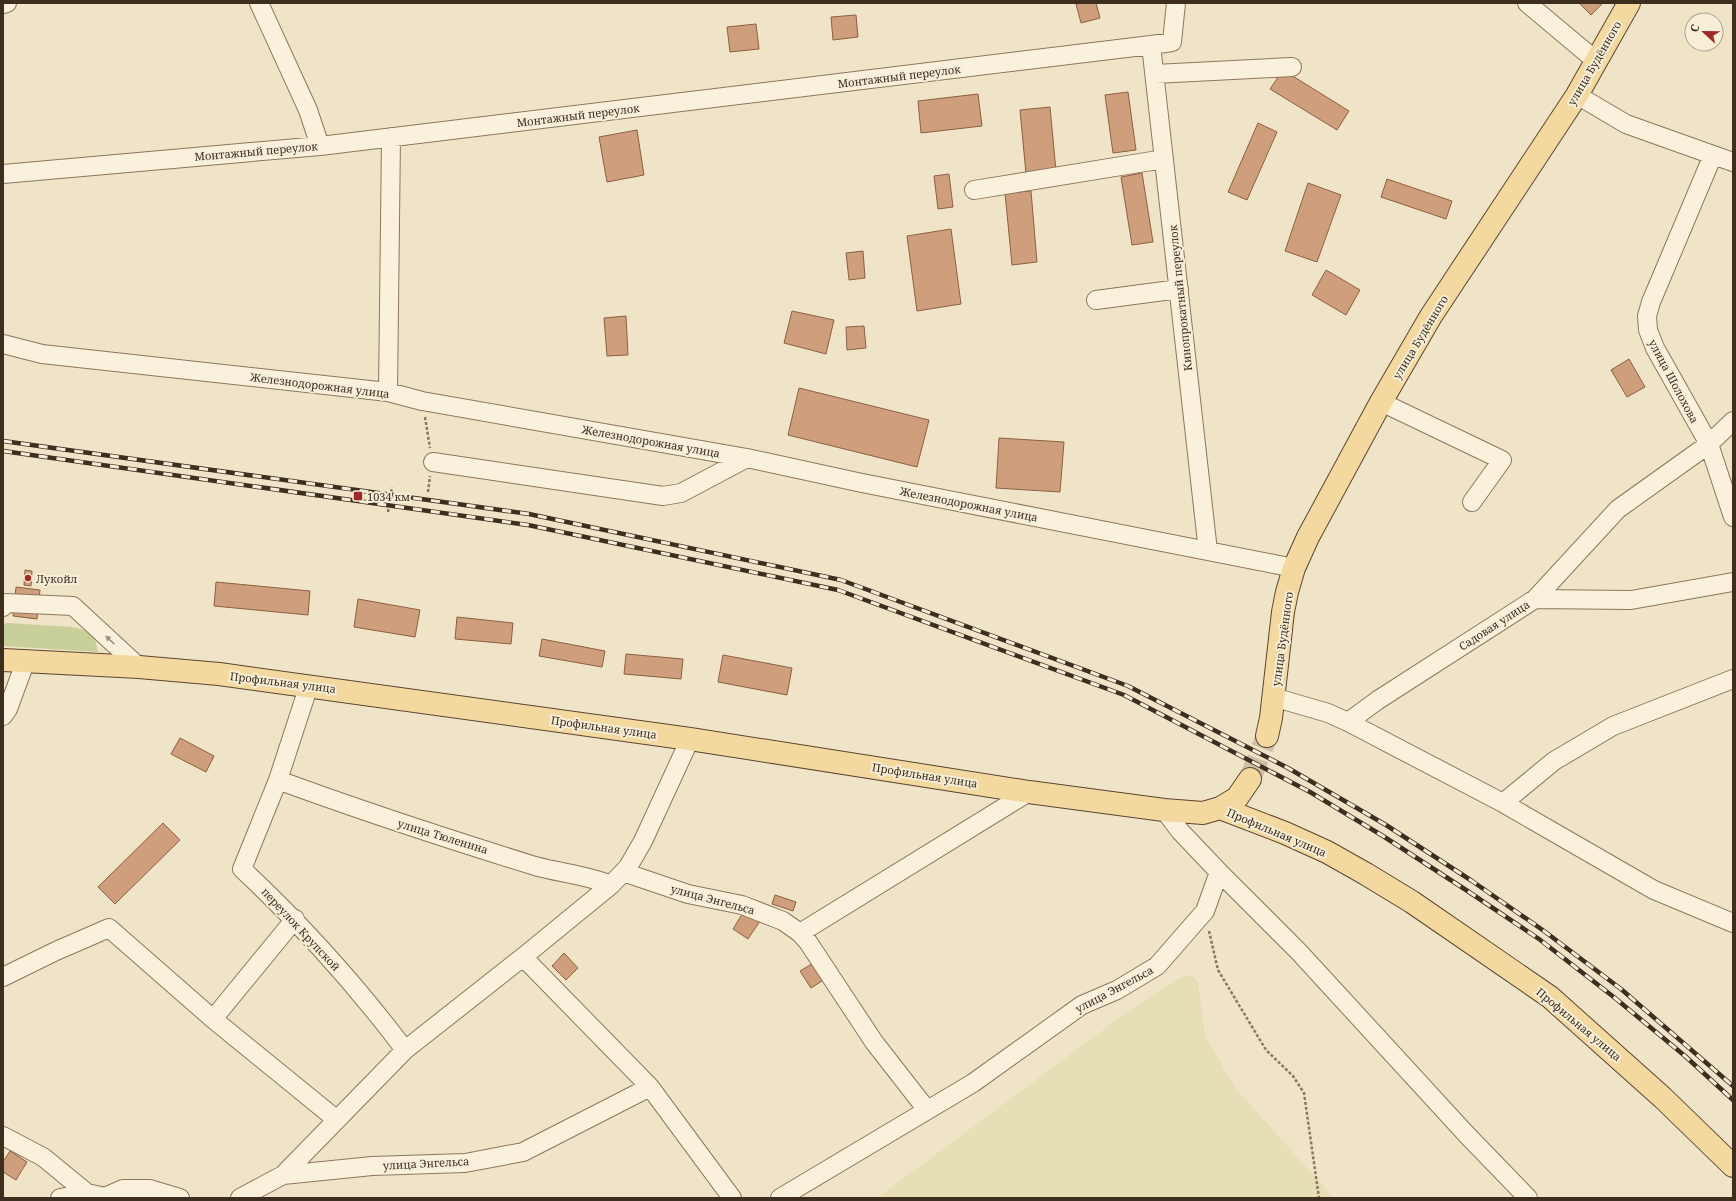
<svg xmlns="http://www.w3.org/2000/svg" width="1736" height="1201" font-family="'Noto Serif',serif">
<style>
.farmland{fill:#e6deb5}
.green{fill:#c9cf9b}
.building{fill:#cf9f7d;stroke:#8d5f41}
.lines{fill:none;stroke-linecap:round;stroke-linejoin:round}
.major-tunnel{stroke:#ccc0a6;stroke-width:22;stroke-dasharray:22 11;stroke-linecap:butt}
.minor-casing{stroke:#8d765c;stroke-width:20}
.major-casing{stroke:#5b4430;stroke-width:24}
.path{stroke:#8d765c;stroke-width:2.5;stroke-dasharray:3 2;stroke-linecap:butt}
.minor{stroke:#faf1dc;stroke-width:18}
.major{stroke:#f3d9a0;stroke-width:22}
.rail-casing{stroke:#3d2e20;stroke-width:4.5}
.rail{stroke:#f7eed8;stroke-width:3;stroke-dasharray:9;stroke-linecap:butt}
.oneway{fill:#9c907e}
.poi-dot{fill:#9e2a2b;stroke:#f7eed8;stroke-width:1.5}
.labels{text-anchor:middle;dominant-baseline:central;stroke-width:4;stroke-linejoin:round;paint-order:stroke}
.street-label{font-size:11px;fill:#3d2e20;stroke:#f7eed8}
.poi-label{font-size:11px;fill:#3d2e20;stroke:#f7eed8;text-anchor:start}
</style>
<rect width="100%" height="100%" fill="#f0e4c8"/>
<path class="farmland" d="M1191 976 1198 982 1205 1036 1236 1089 1334 1198H877L1137 1005 1182 977Z"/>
<path class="green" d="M7 623 72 627 93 632 98 652 3 646V624Z"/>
<path class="building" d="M1080 3H1096L1100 18 1081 23 1076 4Z
M1579 3H1603L1591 15Z
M856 15 858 37 833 40 831 17Z
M756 24 759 49 730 52 727 27Z
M1283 70 1349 111 1337 130 1270 89Z
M1128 92 1136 150 1113 153 1105 95Z
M978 94 982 126 921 133 918 101Z
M1050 107 1056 171 1026 174 1020 110Z
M1258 123 1277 132 1247 200 1228 192Z
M637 130 644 175 607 182 599 137Z
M1142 173 1153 242 1132 245 1121 177Z
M949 174 953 207 938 209 934 176Z
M1387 179 1452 201 1446 219 1381 197Z
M1308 183 1341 195 1317 262 1285 251Z
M1031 191 1037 262 1012 265 1005 193Z
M951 229 961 304 917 311 907 236Z
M863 251 865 278 849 280 846 253Z
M1326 270 1360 290 1346 315 1312 295Z
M792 311 834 320 826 354 784 343Z
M626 316 628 355 607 356 604 318Z
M864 326 866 348 847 350 846 327Z
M1629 359 1645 387 1627 397 1611 370Z
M799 388 929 420 917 467 788 435Z
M999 438 1064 442 1060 492 996 488Z
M25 570 32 571 31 586 24 585Z
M216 582 310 591 308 615 214 606Z
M16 587 40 590 37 619 13 616Z
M358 599 420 610 415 637 354 627Z
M457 617 513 623 511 644 455 639Z
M542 639 605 651 602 667 539 656Z
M626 654 683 659 681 679 624 674Z
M723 655 792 668 787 695 718 682Z
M180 738 214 756 206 772 171 754Z
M163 823 180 840 115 904 98 887Z
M775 895 796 902 793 911 772 904Z
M744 911 760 921 748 939 733 929Z
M564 953 578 968 566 980 552 966Z
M815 962 825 979 811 988 800 971Z
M10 1151 27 1162 16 1180 3 1172V1162Z"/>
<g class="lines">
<path class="major-tunnel" d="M1250 779 1267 736"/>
<defs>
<path id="minor" d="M259 3 308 110 320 146
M1527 3 1595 60
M3 4 7 3
M1151 45 1208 551
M1155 74 1292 67
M1577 95 1626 124 1713 155 1651 302 1647 316 1648 330 1655 348 1709 444 1733 517
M1713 155 1733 162
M3 174 320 146 1151 45 1172 42 1176 3
M974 190 1164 159
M1096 300 1179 289
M3 344 42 354 388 392 422 401 747 458 862 483 1294 568
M388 392 391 137
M1381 402 1502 460 1472 502
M433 462 663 496 681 493 747 458
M1535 599 1618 509 1709 444 1733 421
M3 607 6 603 73 606 139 667
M309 685 278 780 242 869C301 924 356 985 405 1050
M1273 697 1328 713 1348 722 1503 803 1654 890 1733 923
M3 716 8 709 26 660
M1348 722 1378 700 1535 599 1631 600 1733 582
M278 780C362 811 448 839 535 866 560 873 587 875 611 885
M1503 803 1554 761 1613 726 1733 679
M623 872 688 894 742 905 783 921 800 933 808 942 874 1042 927 1110
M1219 872 1299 952 1467 1135 1528 1198
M800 933 1029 792
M523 957 650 1087 732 1198
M3 977 56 951 109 928 213 1019 337 1120
M213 1019 295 919
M3 1136 43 1157 87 1193 105 1197 123 1189H150L180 1198
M283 1175 405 1050 523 957 611 885 628 867 643 841 690 739
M60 1198 87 1193
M240 1198 283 1175 372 1166 465 1163 523 1152 650 1087
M780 1198 973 1083 1082 1005 1117 990 1157 966 1205 911 1219 872 1180 831 1164 810"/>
<path id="major" d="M3 660 139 667 219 674 690 739 1029 792 1164 810 1203 813 1220 808 1285 833 1327 852 1366 874 1412 902 1550 997 1663 1098 1733 1166
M1267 736 1271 718 1283 612 1287 592 1294 568 1308 537 1381 402 1431 316 1577 95 1629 3
M1220 808 1237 798 1250 779"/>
</defs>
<use href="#minor" class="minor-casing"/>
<use href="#major" class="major-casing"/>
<path class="path" d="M425 417 430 448
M428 492 430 476
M388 512 392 487
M1209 931 1218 970 1266 1050 1293 1076 1304 1093 1319 1198"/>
<use href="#minor" class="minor"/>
<use href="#major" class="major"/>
<defs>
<path id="rail" d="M3 441 529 514 841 580 1128 686 1288 768 1386 825 1472 881 1544 931 1621 989 1733 1086
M3 451 528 525 838 590 1124 695 1310 792 1383 836 1466 890 1539 939 1615 998 1685 1056 1733 1100"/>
</defs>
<use href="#rail" class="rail-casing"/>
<use href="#rail" class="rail"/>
</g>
<defs><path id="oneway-solid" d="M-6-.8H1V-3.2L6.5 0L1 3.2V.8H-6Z"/></defs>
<use class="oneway" href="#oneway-solid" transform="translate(110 640) rotate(-137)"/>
<g class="poi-dot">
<rect x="353" y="491" width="10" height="10" rx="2"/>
<circle cx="28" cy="578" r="4"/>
</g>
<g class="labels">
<g class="street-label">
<text transform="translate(1594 63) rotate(-60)">улица Будённого</text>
<text transform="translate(899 76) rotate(-7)">Монтажный переулок</text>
<text transform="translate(578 115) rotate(-7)">Монтажный переулок</text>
<text transform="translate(256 151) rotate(-5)">Монтажный переулок</text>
<text transform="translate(1180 298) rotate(-96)">Кинопрокатный переулок</text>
<text transform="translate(1420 337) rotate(-59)">улица Будённого</text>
<text transform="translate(1674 381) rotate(62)">улица Шолохова</text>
<text transform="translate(320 385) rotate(7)">Железнодорожная улица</text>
<text transform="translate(651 441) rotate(10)">Железнодорожная улица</text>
<text transform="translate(969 504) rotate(11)">Железнодорожная улица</text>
<text transform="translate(1494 625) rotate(-33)">Садовая улица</text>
<text transform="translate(1282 639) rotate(-82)">улица Будённого</text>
<text transform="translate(283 682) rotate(7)">Профильная улица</text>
<text transform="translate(604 727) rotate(8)">Профильная улица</text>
<text transform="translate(925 775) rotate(9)">Профильная улица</text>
<text transform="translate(1277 832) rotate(23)">Профильная улица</text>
<text transform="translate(443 836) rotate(17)">улица Тюленина</text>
<text transform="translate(713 899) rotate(15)">улица Энгельса</text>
<text transform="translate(301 929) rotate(47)">переулок Крупской</text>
<text transform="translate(1114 989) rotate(-28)">улица Энгельса</text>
<text transform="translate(1579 1024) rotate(40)">Профильная улица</text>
<text transform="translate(426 1163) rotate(-3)">улица Энгельса</text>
</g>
<g class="poi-label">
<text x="367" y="496">1034 км</text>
<text x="36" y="578">Лукойл</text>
</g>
</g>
<rect width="1736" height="1201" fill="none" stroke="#3d2e20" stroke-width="8"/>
<g transform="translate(1704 32) rotate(292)"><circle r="19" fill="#f7eed8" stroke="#ada18e"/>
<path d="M0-3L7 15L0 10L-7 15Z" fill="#9e2a2b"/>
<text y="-6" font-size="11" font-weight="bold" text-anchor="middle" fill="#3d2e20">С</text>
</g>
</svg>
